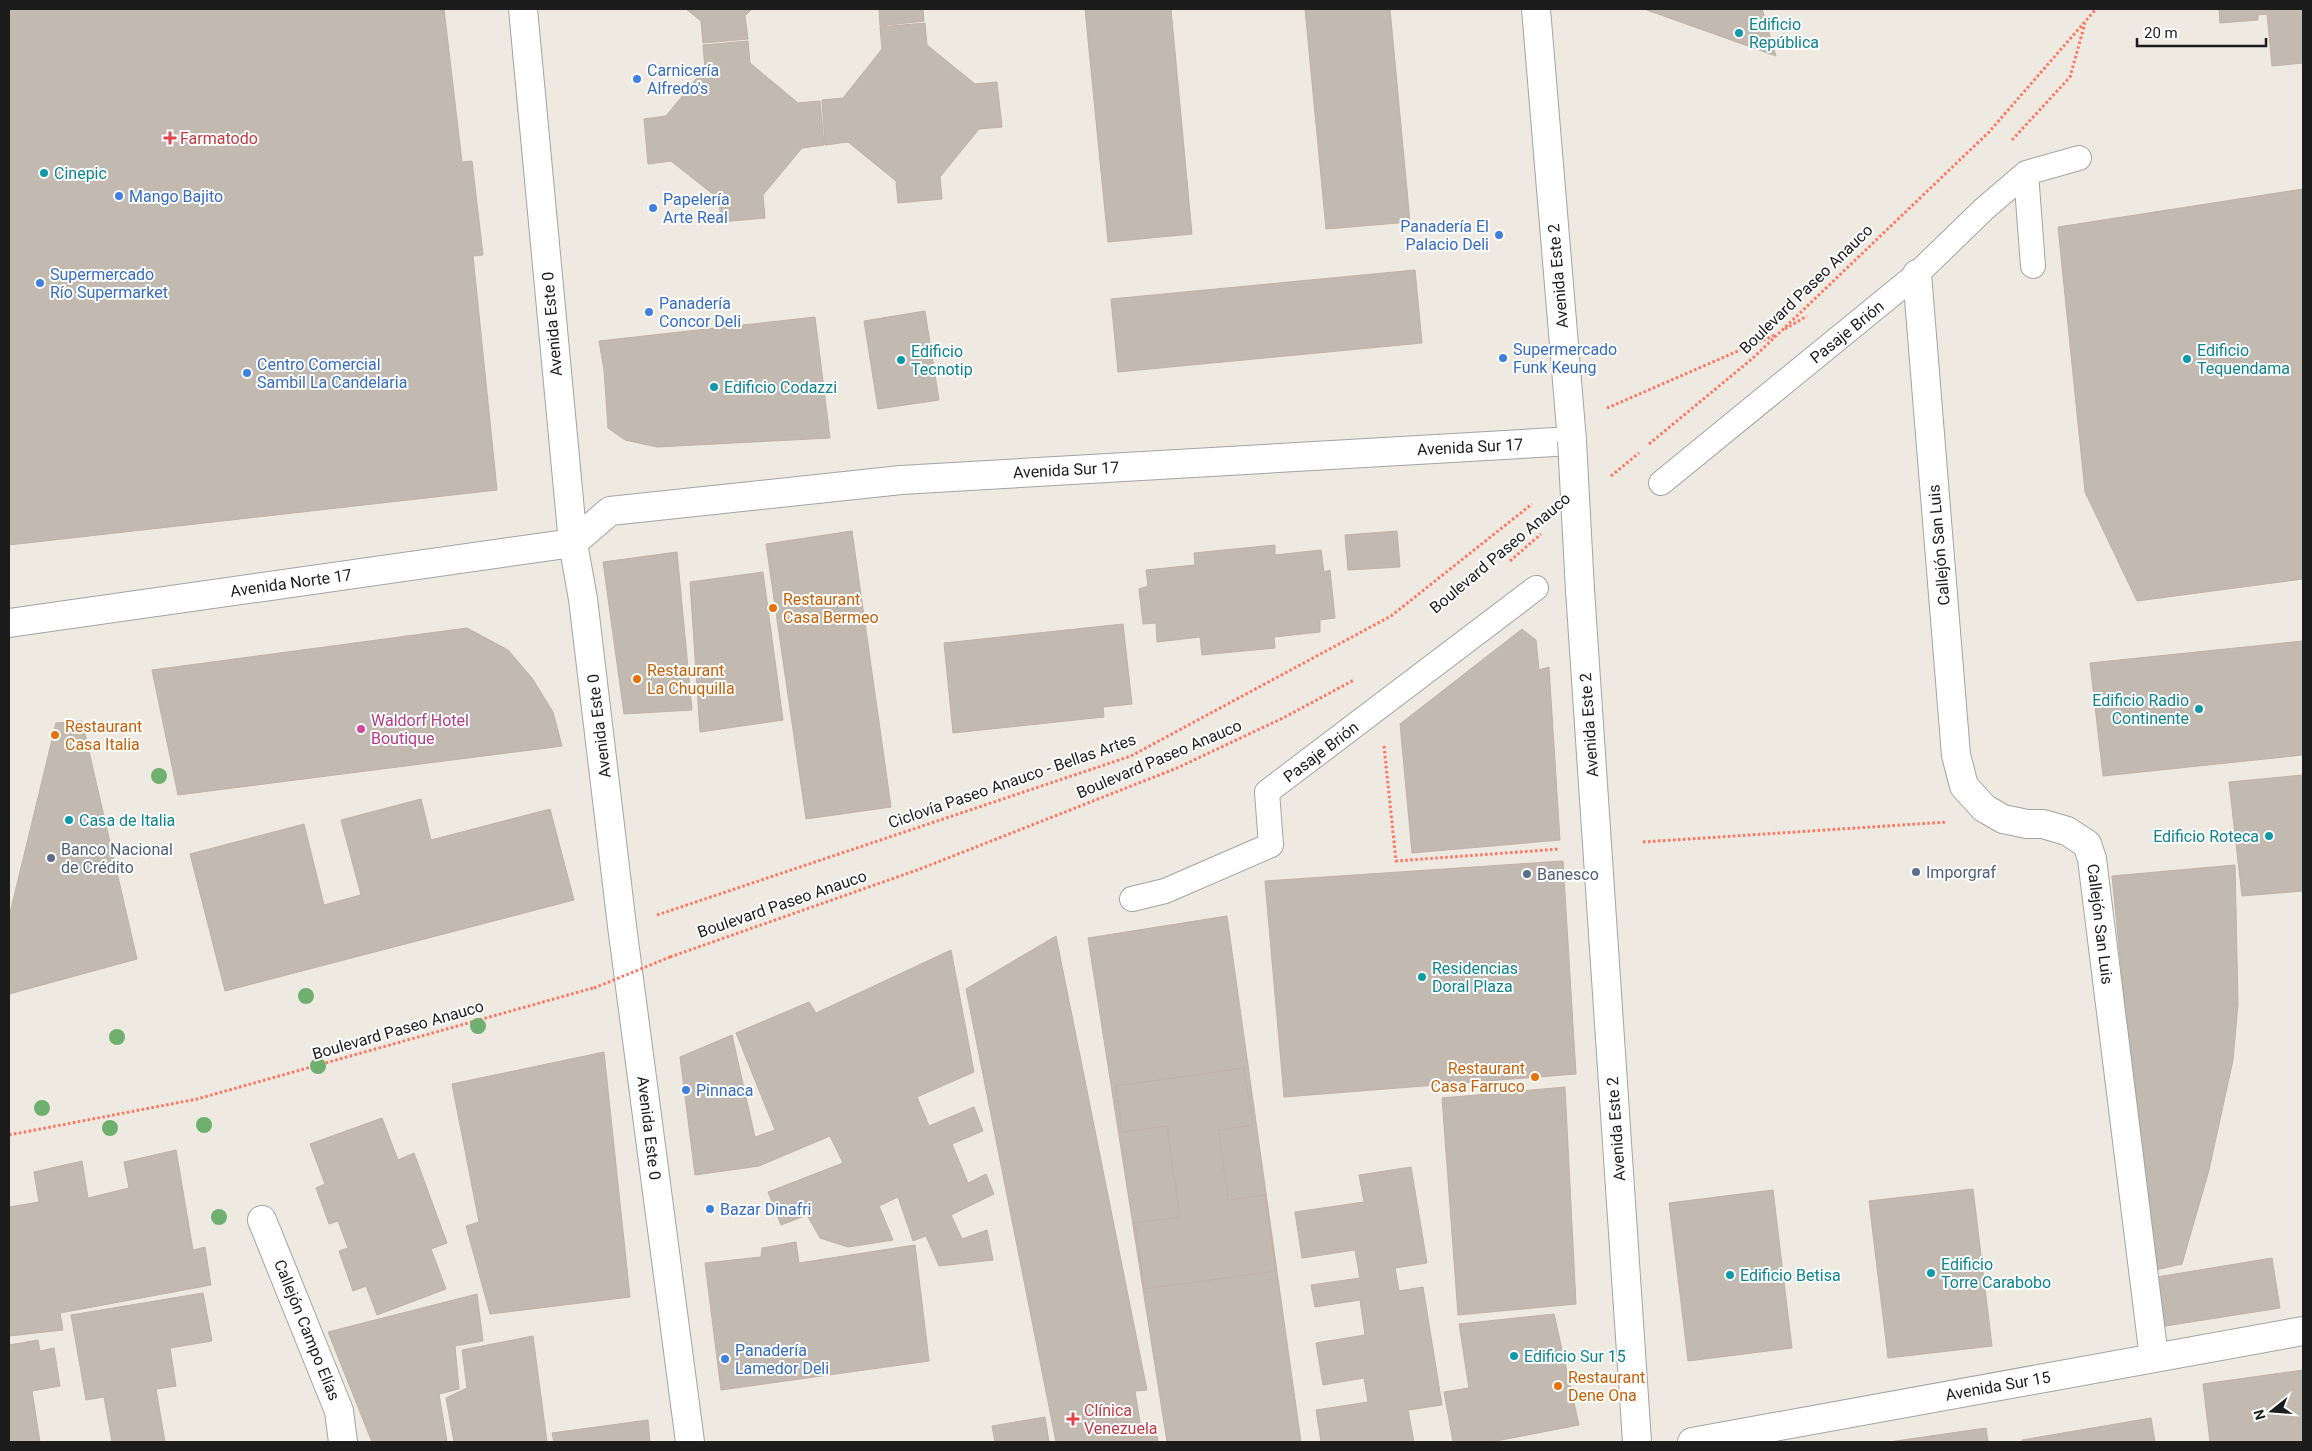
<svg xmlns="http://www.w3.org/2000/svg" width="2312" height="1451" font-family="Roboto,sans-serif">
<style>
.building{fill:#c2b9b1;stroke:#c0b1a3}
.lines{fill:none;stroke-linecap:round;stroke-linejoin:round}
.lane-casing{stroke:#a3a3a3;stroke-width:26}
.street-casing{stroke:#a3a3a3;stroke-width:30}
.path{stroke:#ff7562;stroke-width:3;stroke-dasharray:2.5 2.5;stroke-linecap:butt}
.lane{stroke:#fff;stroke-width:24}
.street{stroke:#fff;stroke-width:28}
.street-bridge-casing{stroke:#a3a3a3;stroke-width:30;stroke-linecap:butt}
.path-bridge{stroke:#ff7562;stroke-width:3;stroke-dasharray:2.5 2.5;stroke-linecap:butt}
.street-bridge{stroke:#fff;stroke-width:28}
.tree{fill:#6faf70}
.culture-dot{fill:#0f9aa8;stroke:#fff;stroke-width:2}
.shop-dot{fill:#3f7fe0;stroke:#fff;stroke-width:2}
.health-dot{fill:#e0444e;stroke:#fff;stroke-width:2}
.food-dot{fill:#e8710a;stroke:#fff;stroke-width:2}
.hotel-dot{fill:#d1479c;stroke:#fff;stroke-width:2}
.service-dot{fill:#5c6f8a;stroke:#fff;stroke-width:2}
.labels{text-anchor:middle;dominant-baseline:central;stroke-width:4;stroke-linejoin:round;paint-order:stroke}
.culture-label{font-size:16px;fill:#0d838f;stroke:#fff;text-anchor:start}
.shop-label{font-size:16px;fill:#366cbe;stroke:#fff;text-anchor:start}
.health-label{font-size:16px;fill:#be3a42;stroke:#fff;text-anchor:start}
.street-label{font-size:16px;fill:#1c1c1c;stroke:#fff}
.food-label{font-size:16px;fill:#c56008;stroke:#fff;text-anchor:start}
.hotel-label{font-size:16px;fill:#b23c85;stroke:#fff;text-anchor:start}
.service-label{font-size:16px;fill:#4e5e75;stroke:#fff;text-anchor:start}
</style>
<rect width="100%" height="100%" fill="#eeeae1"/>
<path class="building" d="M9 9H444L462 162 472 161 483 255 473 256 497 490 9 545Z
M686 9H752L745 16 748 39 703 43 701 21Z
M879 9H923L924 21 880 26Z
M1085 9H1171L1192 234 1108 242Z
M1305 9H1390L1410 222 1326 229Z
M1644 9H1762L1776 56Z
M2219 9H2303V63L2272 66 2267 14 2258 15V20L2220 23Z
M925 23 927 45 975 84 997 82 1002 127 979 129 940 177 942 199 898 203 896 181 848 142 825 145 822 100 843 98 882 49 880 27Z
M748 41 750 63 798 103 820 101 824 145 802 148 763 195 765 218 721 222 719 199 671 161 648 164 644 119 666 116 705 68 703 45Z
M2303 189V579L2137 601 2085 492 2058 227Z
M1415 270 1422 343 1118 372 1111 299Z
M925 311 939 400 878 409 864 321Z
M815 317 830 438 657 447 625 440 608 428 604 370 599 341Z
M852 531 891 807 806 819 766 544Z
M1397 531 1400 567 1348 570 1345 535Z
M1275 545V555L1321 550 1324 572 1330 570 1335 618 1320 620V632L1274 637 1275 648 1202 655 1200 637 1157 642 1156 623 1143 624 1139 589 1148 586 1146 570 1195 565 1194 553Z
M677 552 692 710 624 714 603 562Z
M763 572 783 720 700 732 690 582Z
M1123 624 1132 704 1103 707 1104 717 953 733 944 643Z
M467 628 508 650 532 678 553 712 562 746 178 795 152 670Z
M1522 629 1536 640 1539 670 1549 667 1560 840 1412 853 1400 724Z
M2303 641V755L2103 776 2090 663Z
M82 721 137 959 9 994V917L56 723Z
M2303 775V891L2242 896 2229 782Z
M421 799 431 840 550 809 574 900 225 991 190 854 304 824 324 905 361 895 341 820Z
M1563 861 1576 1074 1284 1097 1265 881Z
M2235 865 2238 1004 2233 1060 2209 1170 2182 1264 2151 1271 2112 876Z
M1227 916 1301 1442H1167L1088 938Z
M1056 936 1147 1390 1135 1391 1142 1435 1157 1433 1158 1442H1056L966 989Z
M951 950 974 1072 917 1097 929 1126 974 1107 983 1131 952 1144 968 1183 986 1174 994 1194 951 1215 962 1239 987 1230 993 1260 939 1266 926 1236 913 1241 898 1197 879 1206 893 1240 848 1247 820 1238 807 1215 781 1225 768 1192 843 1163 830 1136 759 1166 695 1175 680 1057 732 1035 755 1137 775 1130 736 1033 809 1002 816 1013Z
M604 1052 630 1297 490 1314 466 1226 479 1222 452 1084Z
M1244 1068 1253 1125 1219 1130 1228 1200 1265 1195 1276 1271 1144 1289 1135 1223 1180 1217 1167 1126 1122 1132 1116 1086Z
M1565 1087 1576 1304 1458 1315 1442 1098Z
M382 1118 398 1160 414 1153 447 1243 431 1249 446 1289 377 1315 366 1286 353 1291 339 1251 348 1248 338 1221 329 1224 316 1188 325 1184 310 1144Z
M176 1150 193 1250 205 1247 211 1285 60 1313 63 1330 9 1336V1207L39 1202 34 1172 82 1161 88 1198 129 1188 124 1162Z
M1411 1167 1427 1263 1395 1268 1399 1291 1423 1287 1442 1405 1408 1410 1414 1442H1321L1316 1410 1368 1402 1364 1378 1323 1385 1316 1343 1365 1335 1360 1300 1315 1307 1311 1285 1360 1278 1355 1250 1302 1258 1295 1212 1364 1202 1359 1175Z
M1973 1189 1992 1346 1888 1358 1869 1201Z
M1773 1190 1792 1348 1688 1361 1669 1203Z
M796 1242 799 1263 915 1245 929 1361 721 1390 705 1263 761 1257 762 1248Z
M2272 1258 2280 1308 2159 1327 2151 1278Z
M203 1293 212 1341 170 1348 176 1386 156 1389 165 1442H112L104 1397 86 1400 71 1315Z
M477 1294 483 1341 455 1346 459 1389 439 1394 447 1442H372L328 1332Z
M1554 1314 1579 1425 1491 1442H1453L1444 1392 1469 1388 1459 1324Z
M533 1336 547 1442H454L446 1398 467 1388 462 1350Z
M38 1340 40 1351 54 1348 60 1386 32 1391 40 1442H9V1345Z
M2303 1370V1442H2210L2203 1384Z
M1045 1417 1049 1442H995L992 1426Z
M2151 1418 2155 1442H2022V1440Z
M648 1420 650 1442H554L552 1433Z
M1986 1428 1988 1442H1889Z"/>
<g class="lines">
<defs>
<path id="lane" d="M2026 173 2033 266
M1661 483 1917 274 1984 209 2026 173 2079 158
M1132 899 1165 891 1271 845 1267 792 1536 588"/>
<path id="street" d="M523 9 573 543 583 599 622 926 690 1442
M1917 274 1956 755 1964 786 1984 808 2003 819 2027 824H2043L2067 831 2087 844 2092 859 2154 1358
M573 543 610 511 901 480 1572 441 1536 9
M1580 590 1637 1442
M9 623 573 543
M262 1220 339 1411 343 1442
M1692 1442 2303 1331"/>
</defs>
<use href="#lane" class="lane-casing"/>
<use href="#street" class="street-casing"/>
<path class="path" d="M2012 140 2070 77 2085 23
M1785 329 1807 316
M1607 408 1775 335
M1649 444 1753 358 1989 132 2096 9
M1611 476 1639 453
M1510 561 1541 534
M1384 746 1396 861 1560 849
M1643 842 1947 822
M657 915 1131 756 1391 616 1532 504
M670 957 920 869 1177 768 1283 718 1354 680
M9 1135 197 1099 593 988"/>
<use href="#lane" class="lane"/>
<use href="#street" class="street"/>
<defs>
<path id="street-bridge" d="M1572 441 1580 590"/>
</defs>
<use href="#street-bridge" class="street-bridge-casing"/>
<path class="path-bridge" d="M594 988 670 957"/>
<use href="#street-bridge" class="street-bridge"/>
</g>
<g class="tree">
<circle cx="159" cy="776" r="8"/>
<circle cx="306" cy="996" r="8"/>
<circle cx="478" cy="1026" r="8"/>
<circle cx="117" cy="1037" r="8"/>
<circle cx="318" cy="1066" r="8"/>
<circle cx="42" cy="1108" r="8"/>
<circle cx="204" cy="1125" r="8"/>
<circle cx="110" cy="1128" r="8"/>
<circle cx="219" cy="1217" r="8"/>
</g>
<g class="culture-dot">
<circle cx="1739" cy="33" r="5"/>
<circle cx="44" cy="173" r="5"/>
<circle cx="2187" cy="359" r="5"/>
<circle cx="901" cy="360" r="5"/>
<circle cx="714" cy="387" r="5"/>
<circle cx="2199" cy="709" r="5"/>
<circle cx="69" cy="820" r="5"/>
<circle cx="2269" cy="836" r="5"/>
<circle cx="1422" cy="977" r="5"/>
<circle cx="1931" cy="1273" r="5"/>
<circle cx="1730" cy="1275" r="5"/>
<circle cx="1514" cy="1356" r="5"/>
</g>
<g class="shop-dot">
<circle cx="637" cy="79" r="5"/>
<circle cx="119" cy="196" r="5"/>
<circle cx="653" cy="208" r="5"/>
<circle cx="1499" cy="235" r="5"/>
<circle cx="40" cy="283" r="5"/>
<circle cx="649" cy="312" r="5"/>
<circle cx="1503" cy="358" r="5"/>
<circle cx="247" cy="373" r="5"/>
<circle cx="686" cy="1090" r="5"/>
<circle cx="710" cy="1209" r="5"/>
<circle cx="725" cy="1359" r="5"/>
</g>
<g class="health-dot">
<path d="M167.5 130.5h5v5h5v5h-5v5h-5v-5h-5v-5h5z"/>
<path d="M1070.5 1411.5h5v5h5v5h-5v5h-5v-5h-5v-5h5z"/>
</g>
<g class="food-dot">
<circle cx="773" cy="608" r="5"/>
<circle cx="637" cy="679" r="5"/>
<circle cx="55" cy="735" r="5"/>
<circle cx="1535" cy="1077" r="5"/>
<circle cx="1558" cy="1386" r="5"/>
</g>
<circle class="hotel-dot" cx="361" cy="729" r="5"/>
<g class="service-dot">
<circle cx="51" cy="858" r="5"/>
<circle cx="1916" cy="872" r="5"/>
<circle cx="1527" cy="874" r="5"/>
</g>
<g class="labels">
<g class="culture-label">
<text x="1749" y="24">Edificio<tspan x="1749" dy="18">República</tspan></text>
<text x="54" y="173">Cinepic</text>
<text x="2197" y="350">Edificio<tspan x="2197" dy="18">Tequendama</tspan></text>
<text x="911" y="351">Edificio<tspan x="911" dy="18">Tecnotip</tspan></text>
<text x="724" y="387">Edificio Codazzi</text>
<text x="2189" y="700" text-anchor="end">Edificio Radio<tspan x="2189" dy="18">Continente</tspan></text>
<text x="79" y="820">Casa de Italia</text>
<text x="2259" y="836" text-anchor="end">Edificio Roteca</text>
<text x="1432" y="968">Residencias<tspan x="1432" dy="18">Doral Plaza</tspan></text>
<text x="1941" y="1264">Edificio<tspan x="1941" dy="18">Torre Carabobo</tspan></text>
<text x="1740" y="1275">Edificio Betisa</text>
<text x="1524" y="1356">Edificio Sur 15</text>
</g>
<g class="shop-label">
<text x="647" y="70">Carnicería<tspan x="647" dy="18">Alfredo's</tspan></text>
<text x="129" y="196">Mango Bajito</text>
<text x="663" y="199">Papelería<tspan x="663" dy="18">Arte Real</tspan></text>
<text x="1489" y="226" text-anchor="end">Panadería El<tspan x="1489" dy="18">Palacio Deli</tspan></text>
<text x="50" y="274">Supermercado<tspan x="50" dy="18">Río Supermarket</tspan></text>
<text x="659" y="303">Panadería<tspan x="659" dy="18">Concor Deli</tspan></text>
<text x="1513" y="349">Supermercado<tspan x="1513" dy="18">Funk Keung</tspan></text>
<text x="257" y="364">Centro Comercial<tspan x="257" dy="18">Sambil La Candelaria</tspan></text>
<text x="696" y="1090">Pinnaca</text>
<text x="720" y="1209">Bazar Dinafri</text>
<text x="735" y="1350">Panadería<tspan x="735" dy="18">Lamedor Deli</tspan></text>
</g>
<g class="health-label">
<text x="180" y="138">Farmatodo</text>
<text x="1084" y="1410">Clínica<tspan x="1084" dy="18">Venezuela</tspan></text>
</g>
<g class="street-label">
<text transform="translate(1558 276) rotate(-95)">Avenida Este 2</text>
<text transform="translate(1806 289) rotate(-44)">Boulevard Paseo Anauco</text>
<text transform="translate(552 324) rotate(-95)">Avenida Este 0</text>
<text transform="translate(1847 332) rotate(-39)">Pasaje Brión</text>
<text transform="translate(1470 447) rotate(-3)">Avenida Sur 17</text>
<text transform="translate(1066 470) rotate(-3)">Avenida Sur 17</text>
<text transform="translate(1939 545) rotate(-95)">Callejón San Luis</text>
<text transform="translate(1500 553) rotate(-40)">Boulevard Paseo Anauco</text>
<text transform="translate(291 583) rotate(-8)">Avenida Norte 17</text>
<text transform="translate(1589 725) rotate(-94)">Avenida Este 2</text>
<text transform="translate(599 726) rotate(-97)">Avenida Este 0</text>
<text transform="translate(1321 752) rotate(-37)">Pasaje Brión</text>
<text transform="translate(1159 759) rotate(-23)">Boulevard Paseo Anauco</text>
<text transform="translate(1012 781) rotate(-19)">Ciclovía Paseo Anauco - Bellas Artes</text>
<text transform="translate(782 904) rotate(-19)">Boulevard Paseo Anauco</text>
<text transform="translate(2100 924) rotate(83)">Callejón San Luis</text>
<text transform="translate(398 1030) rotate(-16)">Boulevard Paseo Anauco</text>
<text transform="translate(649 1128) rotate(83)">Avenida Este 0</text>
<text transform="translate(1616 1129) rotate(-94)">Avenida Este 2</text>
<text transform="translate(307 1330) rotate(68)">Callejón Campo Elías</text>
<text transform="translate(1998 1386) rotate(-10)">Avenida Sur 15</text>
</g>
<g class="food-label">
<text x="783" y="599">Restaurant<tspan x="783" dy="18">Casa Bermeo</tspan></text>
<text x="647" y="670">Restaurant<tspan x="647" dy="18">La Chuquilla</tspan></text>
<text x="65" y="726">Restaurant<tspan x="65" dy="18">Casa Italia</tspan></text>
<text x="1525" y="1068" text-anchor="end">Restaurant<tspan x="1525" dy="18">Casa Farruco</tspan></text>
<text x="1568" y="1377">Restaurant<tspan x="1568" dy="18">Dene Ona</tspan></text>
</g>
<g class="hotel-label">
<text x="371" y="720">Waldorf Hotel<tspan x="371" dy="18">Boutique</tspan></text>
</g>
<g class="service-label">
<text x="61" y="849">Banco Nacional<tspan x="61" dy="18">de Crédito</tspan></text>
<text x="1926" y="872">Imporgraf</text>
<text x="1537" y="874">Banesco</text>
</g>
</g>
<rect width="2312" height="1451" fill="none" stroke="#1c1c1c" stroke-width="20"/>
<g transform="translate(2272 1411) rotate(253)" stroke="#ffffff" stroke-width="4" paint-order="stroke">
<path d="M0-4L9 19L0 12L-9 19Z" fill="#1c1c1c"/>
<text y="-8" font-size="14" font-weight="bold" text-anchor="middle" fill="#1c1c1c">N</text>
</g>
<path d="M2137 38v8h129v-8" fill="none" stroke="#1c1c1c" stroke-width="2.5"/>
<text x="2144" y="38" font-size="15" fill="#1c1c1c" stroke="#ffffff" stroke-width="4" paint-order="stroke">20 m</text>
</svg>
